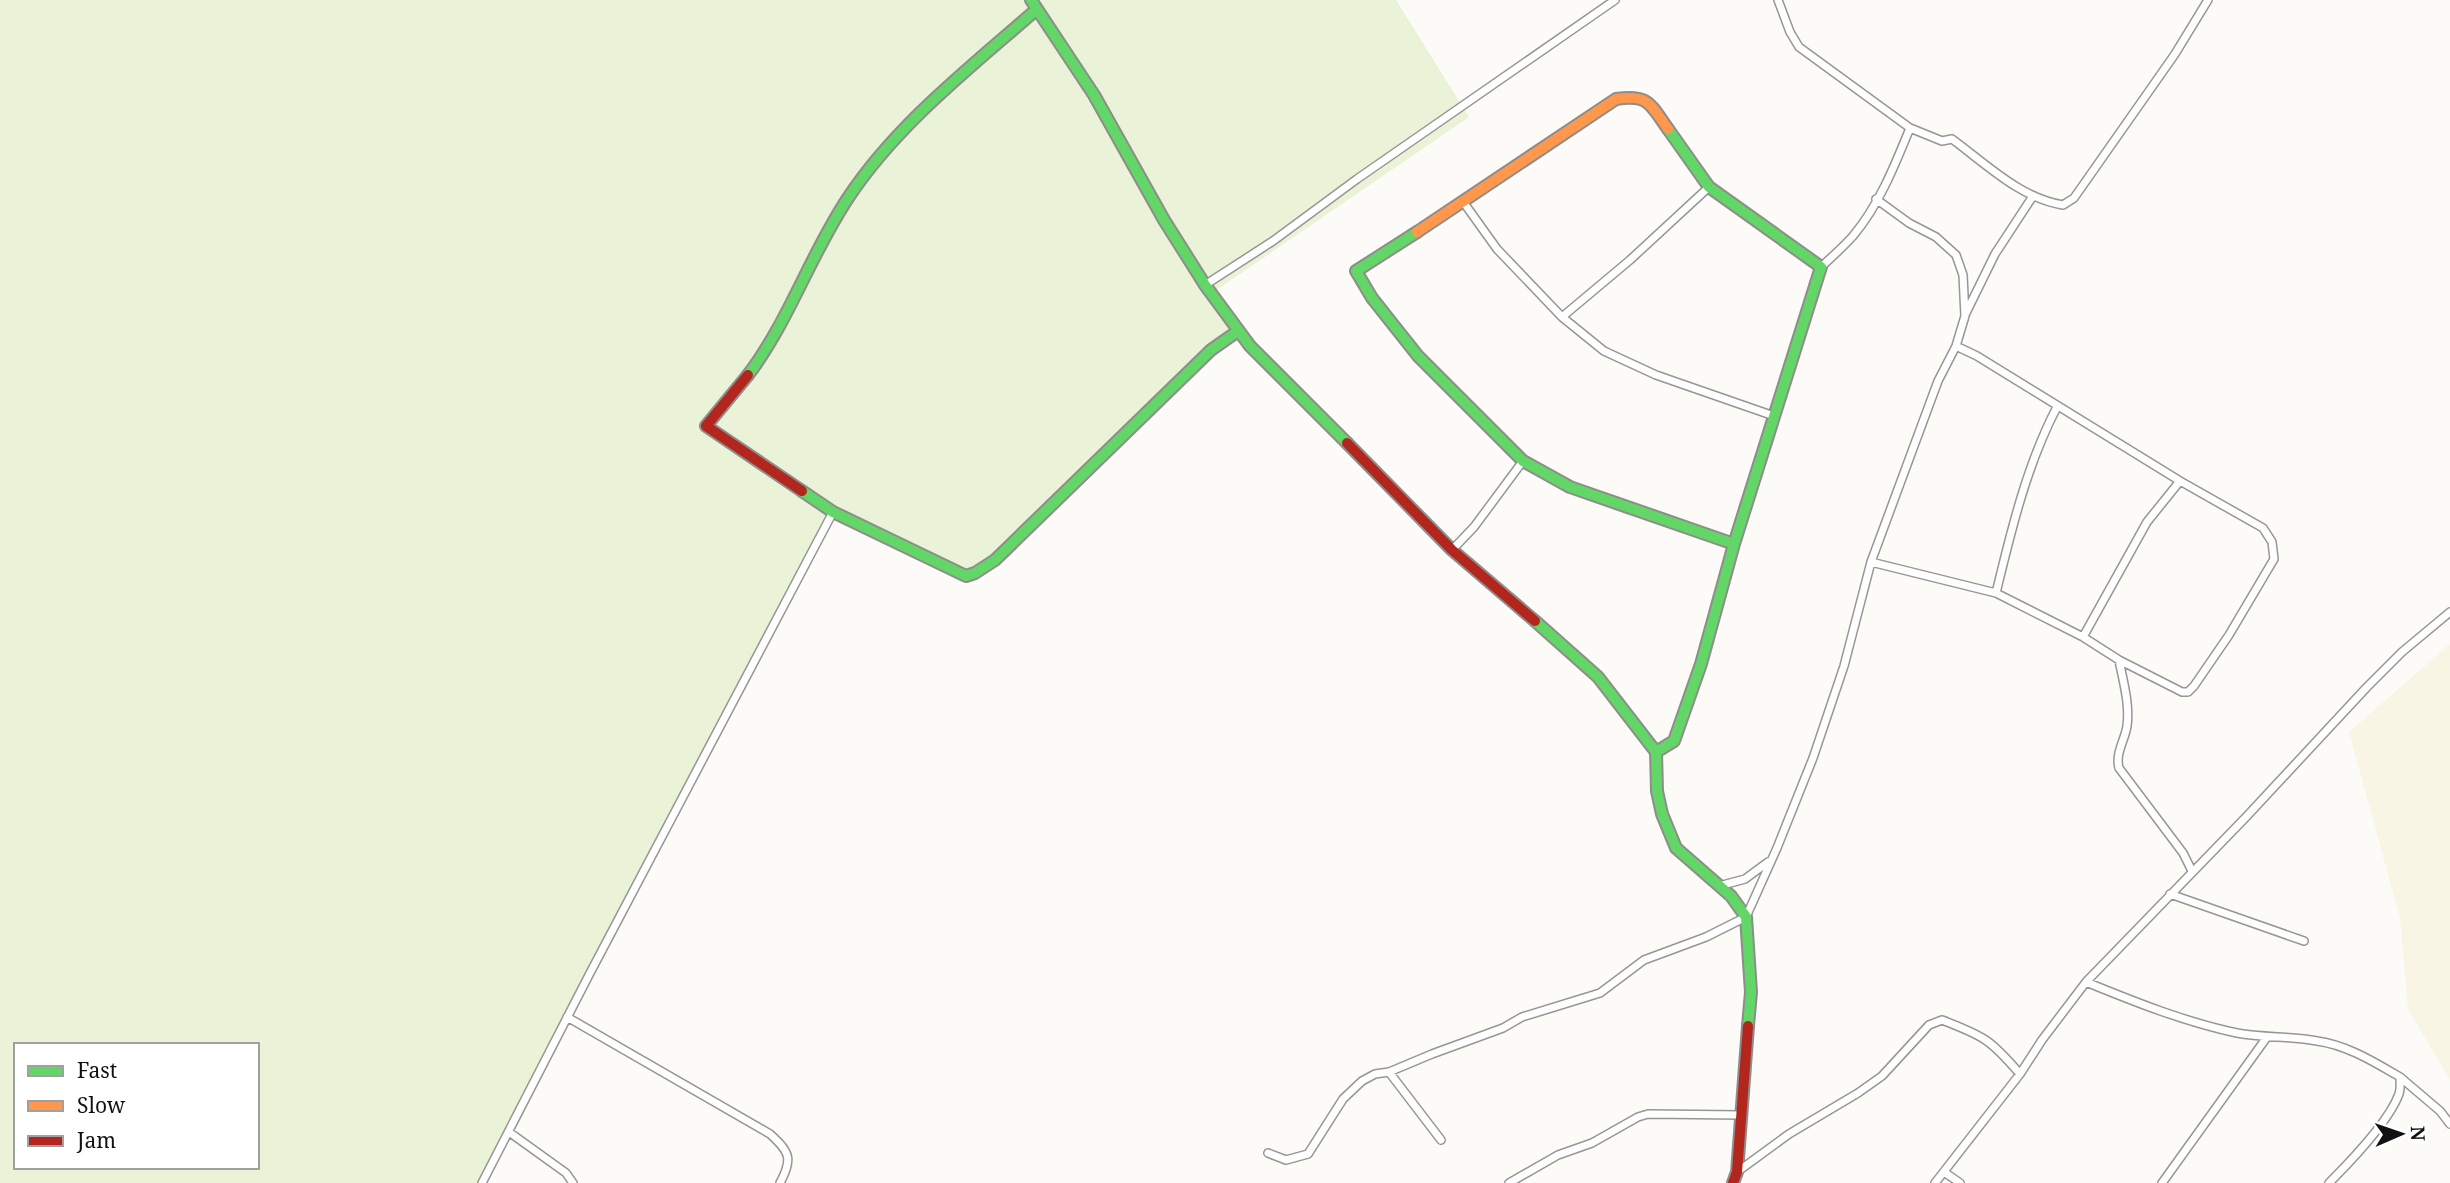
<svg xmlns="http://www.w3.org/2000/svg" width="2450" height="1183" font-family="'Noto Serif',serif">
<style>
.farmland{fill:#f9f5e4}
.green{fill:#eaf2d7;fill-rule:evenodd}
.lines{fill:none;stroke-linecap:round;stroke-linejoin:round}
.street-casing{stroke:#979695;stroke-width:10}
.fast-casing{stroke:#8e8d8b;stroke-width:14}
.slow-casing{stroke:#8e8d8b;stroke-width:14}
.jam-casing{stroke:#8e8d8b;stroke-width:14}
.street{stroke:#fffefe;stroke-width:7}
.fast{stroke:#63d668;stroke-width:10}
.slow{stroke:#ff974d;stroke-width:10}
.jam{stroke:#b3261e;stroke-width:10}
</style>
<rect width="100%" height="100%" fill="#fdfbf7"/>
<path class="farmland" d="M2450 644V1080L2408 1009 2400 918 2349 732Z"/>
<path class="green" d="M0 0H1396L1469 117 1212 293 1238 331 995 560 966 576 833 512 482 1183H0ZM16 1045H257V1167H16Z"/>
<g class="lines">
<defs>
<path id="street" d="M1778 0 1790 32 1799 47 1910 128 1942 141 1952 139C1986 164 2020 198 2063 205L2074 198 2175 54 2208 0
M1464 203 1497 249 1562 317 1604 351 1656 375 1774 416
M1821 267C1832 257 1843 247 1853 236 1879 205 1895 165 1910 128
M1205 285 1273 241 1357 179 1615 0
M1965 315 1995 254 2033 196
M1562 317 1630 260 1709 187
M1452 550 1474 527 1523 461
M1871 562 1996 593 2083 637 2119 660 2182 692H2188L2194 686 2229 635 2274 559 2272 542 2263 528 2180 481 1977 356 1956 346
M1996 593C2011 531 2027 464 2057 407
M2083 637 2147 522 2180 481
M2119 660C2123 681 2130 704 2127 726 2125 740 2115 753 2119 768L2183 853 2192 871
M1719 886 1745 879 1768 862
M2170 894 2304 941
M2086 982C2135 1002 2185 1022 2237 1033 2264 1038 2291 1036 2317 1041 2347 1045 2374 1062 2400 1077 2400 1083 2401 1088 2399 1094 2389 1121 2350 1162 2329 1183
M567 1017 770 1134C790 1152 793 1159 780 1183
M1389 1072 1441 1140
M2400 1077 2440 1111 2450 1124
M509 1132 566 1173 573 1183
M1268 1153 1286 1160 1308 1154 1343 1099 1362 1081 1375 1074 1389 1072 1432 1054 1503 1028 1522 1017 1600 993 1644 960 1706 937 1746 917 1777 848 1813 758 1844 666 1871 562 1938 381 1956 346 1965 316 1963 275 1956 255 1936 237 1909 223 1876 199
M1737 1172 1789 1134 1858 1093 1882 1076 1929 1025 1942 1020C1984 1036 1991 1040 2020 1074
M1944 1172 1960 1183
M482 1183 589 975 833 512
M1509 1183 1558 1155 1592 1143 1638 1117 1648 1114 1742 1115
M1935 1183 2020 1074 2042 1040 2086 982 2247 816 2367 687 2402 652 2450 612
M2162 1183 2267 1037"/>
<path id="fast" d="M1031 0 1094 95 1164 220 1205 285 1250 346 1347 443
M1417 232 1356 271 1372 298 1418 356 1523 461 1570 487 1734 544
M748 375C789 321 810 255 848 198 897 124 971 67 1037 9
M802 491 833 512 966 576 975 573 995 560 1211 350 1238 331
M1535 621 1598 677 1656 752 1657 791 1662 814 1676 848 1731 896 1746 917 1751 992 1748 1026
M1656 752 1674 741 1701 664 1734 544 1821 267 1709 187 1668 129"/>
<path id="slow" d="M1417 232 1616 99C1649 94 1650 104 1668 129"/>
<path id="jam" d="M748 375 706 426 802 491
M1347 443 1452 550 1535 621
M1733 1183 1737 1172 1748 1026"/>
</defs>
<use href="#street" class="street-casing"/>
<use href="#fast" class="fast-casing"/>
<use href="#slow" class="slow-casing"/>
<use href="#jam" class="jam-casing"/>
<use href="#street" class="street"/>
<use href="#fast" class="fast"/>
<use href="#slow" class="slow"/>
<use href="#jam" class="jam"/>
</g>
<rect x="14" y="1043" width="245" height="126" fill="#ffffff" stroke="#a0a0a0" stroke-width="2"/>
<rect x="28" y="1066" width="35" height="10" fill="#63d668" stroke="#a0a0a0" stroke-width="2"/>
<text x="77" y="1078" font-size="21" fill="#111111">Fast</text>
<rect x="28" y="1101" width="35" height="10" fill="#ff974d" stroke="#a0a0a0" stroke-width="2"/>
<text x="77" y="1113" font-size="21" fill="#111111">Slow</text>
<rect x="28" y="1136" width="35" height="10" fill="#b3261e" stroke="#a0a0a0" stroke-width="2"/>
<text x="77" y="1148" font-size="21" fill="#111111">Jam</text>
<g transform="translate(2401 1134) rotate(88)" stroke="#ffffff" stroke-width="5" paint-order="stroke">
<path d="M0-5L12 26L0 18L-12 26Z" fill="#111111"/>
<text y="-10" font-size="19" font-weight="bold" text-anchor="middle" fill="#111111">N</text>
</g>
</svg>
